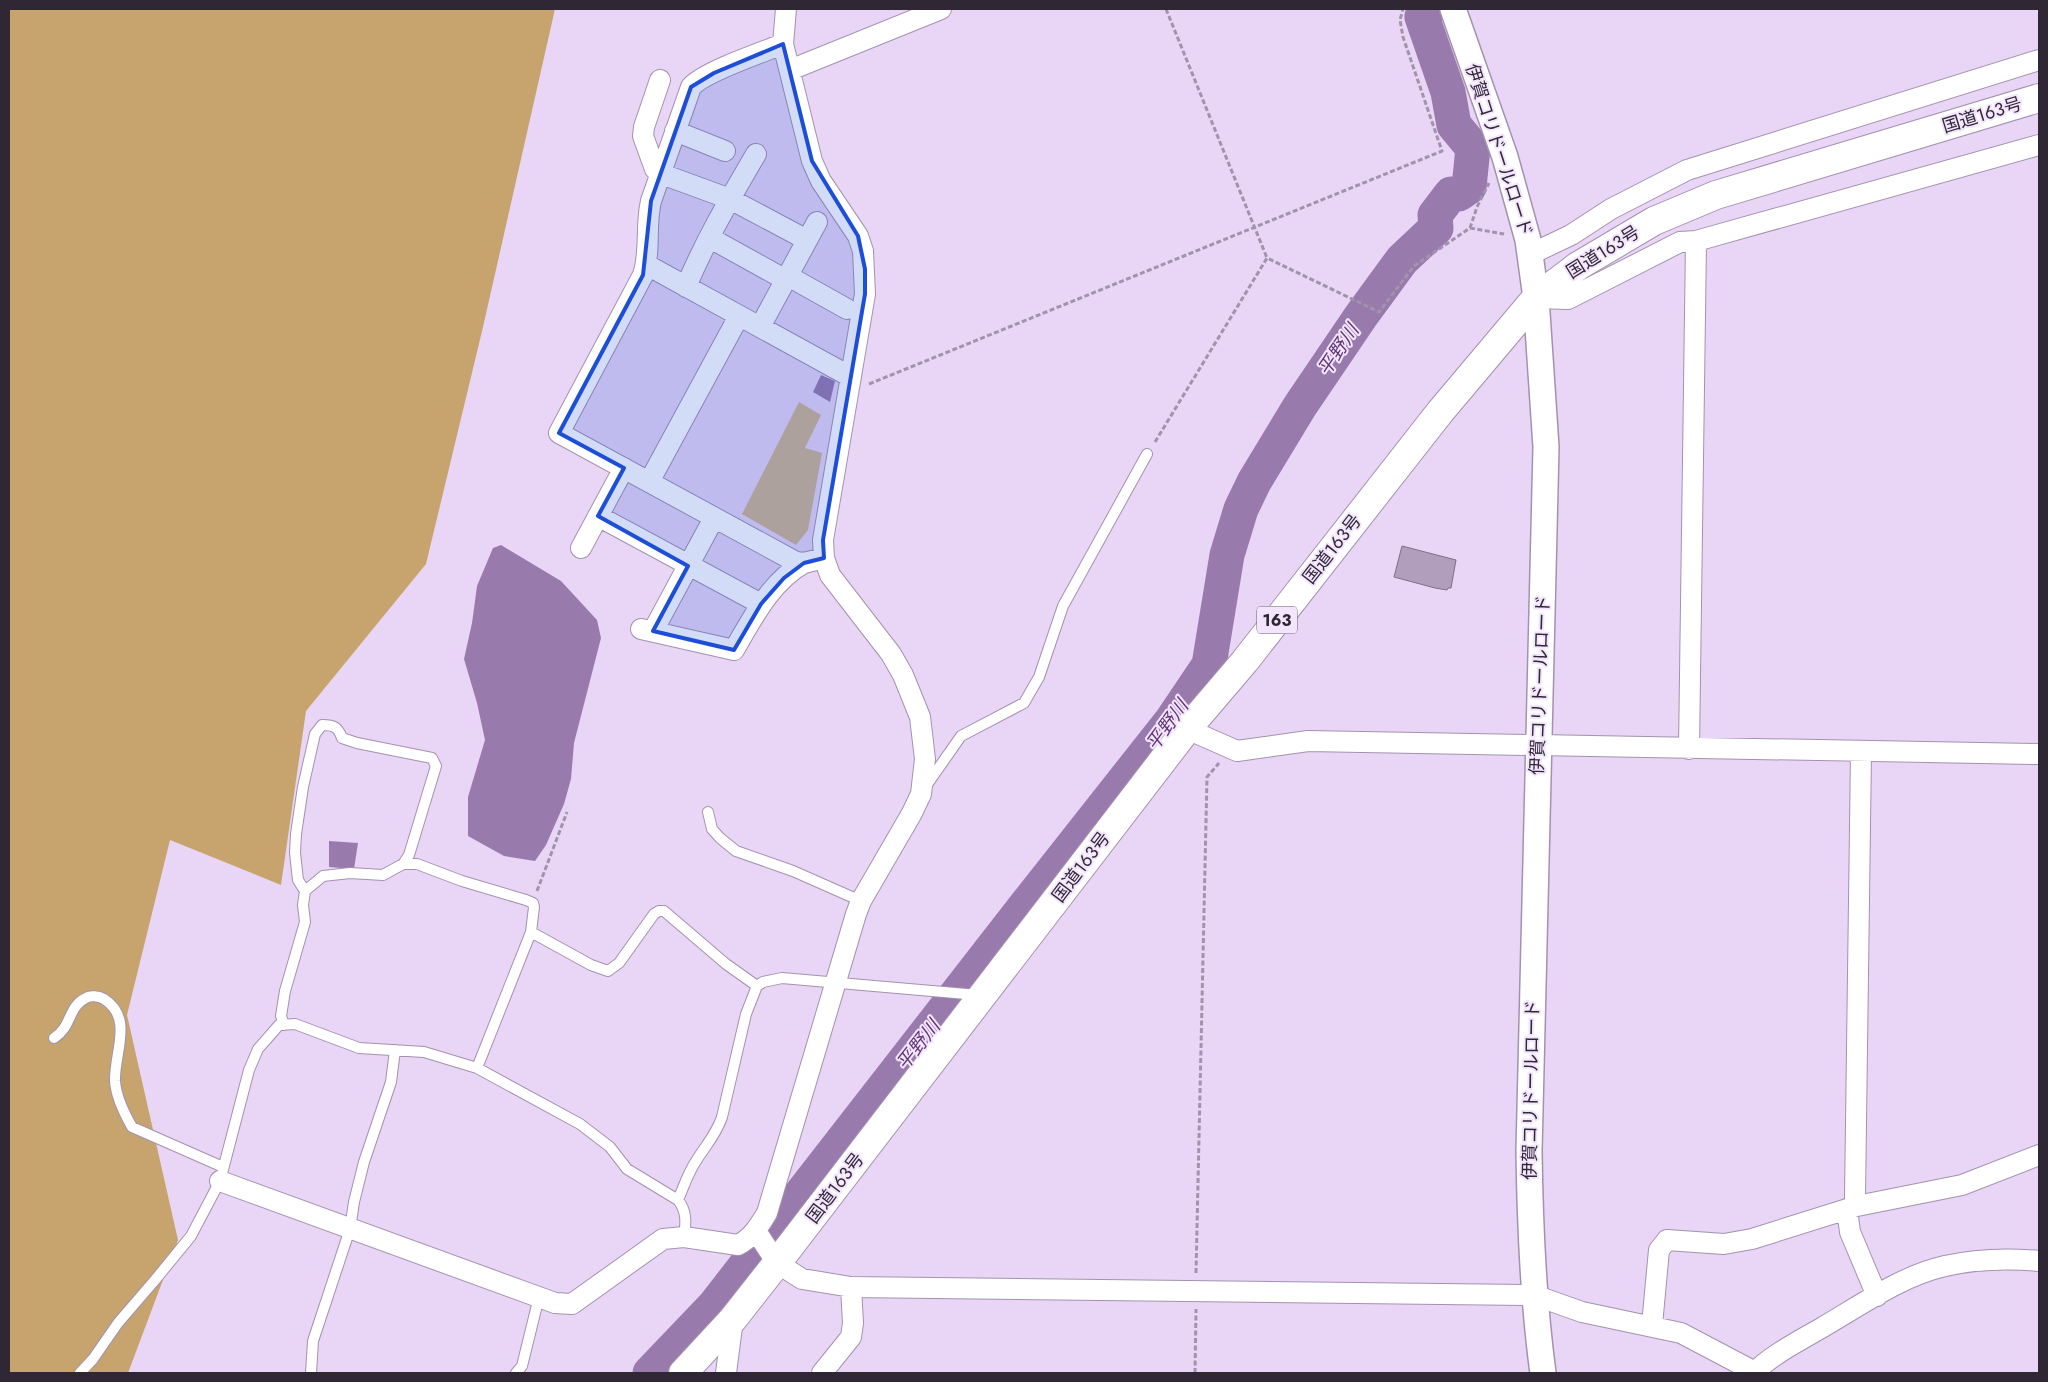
<svg xmlns="http://www.w3.org/2000/svg" width="2048" height="1382" font-family="Jost,'Noto Sans JP',sans-serif">
<style>
.green{fill:#d0b68f}
.forest{fill:#c7a46e}
.water{fill:#997aad}
.lines{fill:none;stroke-linecap:round;stroke-linejoin:round}
.river{stroke:#997aad;stroke-width:35}
.building{fill:#b09ebc;stroke:#7f6e8a}
.service-casing{stroke:#a392af;stroke-width:12}
.minor-casing{stroke:#a392af;stroke-width:22}
.tertiary-casing{stroke:#a392af;stroke-width:28}
.trunk-casing{stroke:#a392af;stroke-width:30}
.path{stroke:#a193ab;stroke-width:3;stroke-dasharray:5 2.5;stroke-linecap:butt}
.service{stroke:#fff;stroke-width:10}
.minor{stroke:#fff;stroke-width:20}
.tertiary{stroke:#fff;stroke-width:25}
.trunk{stroke:#fff;stroke-width:28}
.marked{fill:#1d4ed8;fill-opacity:0.2;stroke:#1d4ed8;stroke-width:4;stroke-linejoin:round}
.labels{text-anchor:middle;dominant-baseline:central;stroke-width:4;stroke-linejoin:round;paint-order:stroke}
.shield{fill:#f4e5fe;stroke:#6a6171;stroke-width:1}
.shield-label{font-size:16px;font-weight:bold;fill:#2f2834}
.street-label{font-size:18px;fill:#2f2834;stroke:#f4e5fe}
.water-label{font-size:19px;font-style:italic;fill:#613778;stroke:#f4e5fe}
</style>
<rect width="100%" height="100%" fill="#e9d6f6"/>
<path class="green" d="M799 402 821 415 805 448 822 453 808 530 796 545 742 514Z"/>
<path class="forest" d="M9 9H555L483 327 426 564 306 711 281 885 170 840 127 1015 178 1240 128 1373H9Z"/>
<path class="water" d="M821 375 835 381 830 402 813 392Z
M501 545 561 581 597 620 601 638 574 743 571 779 564 804 546 845 535 861 504 856 468 836V797L485 740 477 703 464 659 472 623 477 586 493 548Z
M329 841 358 843 354 869 329 867Z"/>
<g class="lines">
<path class="river" d="M650 1373 715 1305 1026 905 1172 720 1209 665 1227 555 1241 509 1254 482 1300 406 1361 316 1402 260 1436 228 1435 215 1451 194H1459L1469 187 1473 148 1454 125 1448 92 1422 17 1429 9"/>
</g>
<path class="building" d="M1402 546 1456 560 1451 588H1448L1447 590 1435 588 1394 577Z"/>
<g class="lines">
<defs>
<path id="service" d="M926 786 961 736 1024 703 1039 677 1063 606 1147 454
M708 812 712 829 720 838 736 851 793 871 861 901
M305 891 298 880 295 853 296 834 303 787 315 734 322 725C334 725 338 727 342 738L357 743 432 758 436 766 409 855 403 864
M531 932 591 965 608 971 619 963 654 914 659 911H664L726 964 757 986 763 982 782 978 978 995
M284 1025 281 1016 285 991 305 922 303 905 305 891 323 876 350 873 383 875 403 864H417L462 881 526 900 533 903 534 907 531 932 477 1068
M54 1038C72 1027 68 1006 86 998 90 995 99 996 104 999 134 1018 114 1053 115 1081 116 1097 124 1113 132 1127L223 1167
M678 1200C684 1186 688 1173 696 1161 706 1145 716 1135 722 1117L746 1014 757 986
M80 1373 93 1359 118 1323 155 1280 191 1236 220 1181 249 1070 258 1049 279 1025 295 1024 359 1048 424 1052 477 1068 580 1124 610 1147 627 1169 678 1200C687 1211 686 1223 684 1237
M311 1373 313 1341 350 1229 354 1202 364 1162 391 1082 395 1050
M516 1373 522 1366 539 1297"/>
<path id="minor" d="M783 44C763 52 703 72 691 87L651 201C645 226 651 251 643 275L559 433 796 562 804 563 824 558
M790 70 941 9
M660 80 644 127 643 136 655 169 659 173 730 199 807 240
M675 131 725 151
M710 238 786 280
M1531 254 1571 235 1611 209 1687 170 2039 60
M647 265 851 377
M788 276 847 309
M686 287C705 241 731 197 756 154
M1536 298 1568 299 1680 242 1696 241
M760 327 817 222
M649 482 739 316
M598 516 761 604
M581 548 624 468
M641 629 734 650C752 619 771 581 804 563
M653 631 714 518
M1187 729 1237 751 1308 741 2039 754
M1689 749 1696 241 2039 145
M220 1181 555 1303 572 1304 663 1239 684 1237 738 1245C752 1238 759 1226 767 1213L856 914 861 901 912 813 921 794 925 759 920 717 903 675 891 654 830 575 824 558 823 540 865 294 863 251 858 236 821 181 812 161 783 44 786 9
M1857 1206 1855 1197 1861 752
M1847 1209 1850 1232 1877 1296
M756 1231 777 1263 802 1279 851 1287 1534 1295 1582 1312 1681 1333 1755 1372
M1652 1325 1659 1250 1667 1240 1724 1244 1752 1239 1857 1206 1962 1185 2039 1155
M726 1373 733 1319
M822 1373 851 1337 853 1323 851 1287
M1754 1373C1771 1355 1801 1340 1823 1327 1861 1305 1901 1276 1945 1266 1976 1259 2008 1258 2039 1261"/>
<path id="tertiary" d="M1453 9 1505 157 1528 240 1536 298 1546 447 1529 1151C1530 1225 1533 1300 1543 1373"/>
<path id="trunk" d="M683 1373 733 1319 777 1263 1187 729 1245 661 1440 412 1536 298 1578 266 1654 221 1716 195 2039 98"/>
</defs>
<use href="#service" class="service-casing"/>
<use href="#minor" class="minor-casing"/>
<use href="#tertiary" class="tertiary-casing"/>
<use href="#trunk" class="trunk-casing"/>
<path class="path" d="M1166 9 1267 258
M1470 228 1504 234
M869 384 1442 151 1403 37 1400 20 1403 9
M1155 442 1267 258 1379 312 1414 266 1470 228 1477 207 1489 183
M537 891 567 812
M1196 1273 1207 777 1219 763
M1195 1373 1196 1309"/>
<use href="#service" class="service"/>
<use href="#minor" class="minor"/>
<use href="#tertiary" class="tertiary"/>
<use href="#trunk" class="trunk"/>
</g>
<path class="marked" d="M783 44 812 161 858 236 865 269V294L823 540 824 558 804 563 784 578 761 604 734 650 653 631 688 566 598 516 624 468 559 433 643 275 651 201 691 87 714 73Z"/>
<g class="labels">
<rect class="shield" x="1257" y="606.5" width="40" height="27" rx="4"/>
<g class="shield-label">
<text x="1277" y="620">163</text>
</g>
<g class="street-label">
<text transform="translate(1982 115) rotate(-17)">国道163号</text>
<text transform="translate(1499 150) rotate(72)">伊賀コリドールロード</text>
<text transform="translate(1603 252) rotate(-32)">国道163号</text>
<text transform="translate(1332 549) rotate(-52)">国道163号</text>
<text transform="translate(1540 685) rotate(-88)">伊賀コリドールロード</text>
<text transform="translate(1081 867) rotate(-53)">国道163号</text>
<text transform="translate(1531 1090) rotate(-89)">伊賀コリドールロード</text>
<text transform="translate(835 1188) rotate(-53)">国道163号</text>
</g>
<g class="water-label">
<text transform="translate(1338 350) rotate(-56)">平野川</text>
<text transform="translate(1167 725) rotate(-54)">平野川</text>
<text transform="translate(918 1045) rotate(-52)">平野川</text>
</g>
</g>
<rect width="2048" height="1382" fill="none" stroke="#2f2834" stroke-width="20"/>
</svg>
